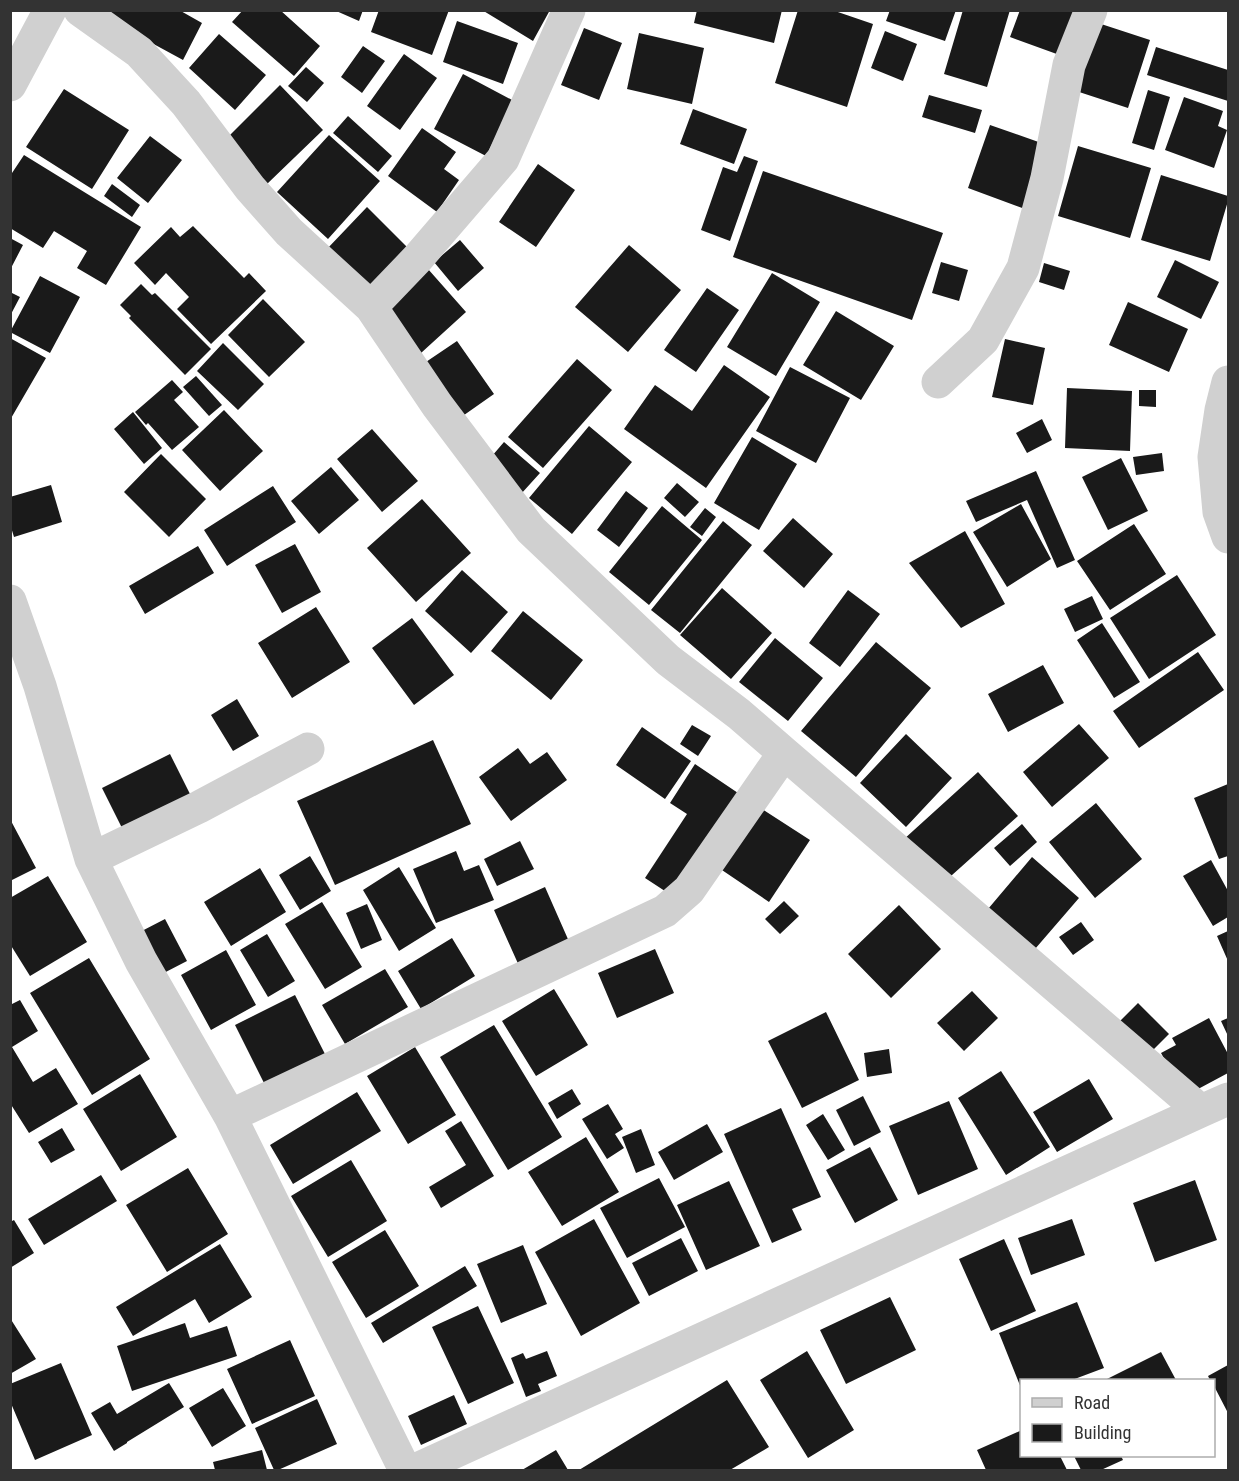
<svg xmlns="http://www.w3.org/2000/svg" width="1239" height="1481" font-family="'Roboto Condensed',sans-serif">
<style>
.building{fill:#1a1a1a}
.lines{fill:none;stroke-linecap:round;stroke-linejoin:round}
.street{stroke:#d0d0d0;stroke-width:33}
</style>
<rect width="100%" height="100%" fill="#fff"/>
<path class="building" d="M91 10H179L202 23 183 60Z
M243 10H280L320 46 294 76 232 22Z
M334 10H363L359 21Z
M379 10H449L432 55 371 32Z
M482 10H550L533 41Z
M697 10H782L774 43 694 23Z
M798 10H832L873 24 847 107 775 83Z
M890 10H956L945 41 886 21Z
M963 10H1010L987 87 944 74Z
M1020 10H1082L1065 57 1010 37Z
M457 21 518 43 503 84 443 62Z
M1095 22 1150 40 1128 108 1073 90Z
M584 28 622 43 599 100 561 85Z
M885 31 917 44 903 81 871 68Z
M639 33 704 48 692 104 627 89Z
M219 34 266 75 235 110 189 68Z
M363 46 385 61 362 93 341 77Z
M1156 47 1228 70V101L1147 75Z
M404 54 437 78 400 130 367 106Z
M306 67 324 83 307 102 288 86Z
M463 74 514 101 486 156 434 129Z
M280 85 323 130 267 184 224 141Z
M64 89 129 130 92 189 26 147Z
M1148 90 1170 97 1154 150 1132 143Z
M929 95 982 110 975 133 922 117Z
M1184 97 1223 111 1218 126 1227 130 1214 168 1165 150Z
M693 109 747 129 734 164 680 144Z
M348 116 392 156 378 172 333 133Z
M990 125 1047 145 1025 209 968 188Z
M422 128 456 152 444 169 459 180 437 212 388 176Z
M329 135 380 181 328 239 277 192Z
M150 136 182 160 148 203 117 178Z
M1078 146 1151 168 1130 238 1058 216Z
M24 155 141 227 106 285 77 268 87 251 54 231 43 248 10 228V176Z
M744 156 758 161 730 241 701 230 723 167 737 172Z
M538 164 575 190 536 247 499 222Z
M763 171 943 233 912 320 733 257Z
M1161 175 1228 196V201L1210 261 1141 240Z
M112 184 140 205 132 217 104 196Z
M367 207 413 253 372 295 326 250Z
M193 226 244 278 249 273 266 291 211 344 177 309 189 297 166 273 155 285 134 263 171 227 180 237Z
M10 238 23 245 10 270Z
M460 240 484 268 458 291 434 262Z
M629 245 681 290 628 352 575 307Z
M1175 260 1219 282 1201 319 1157 297Z
M941 262 968 270 959 301 932 293Z
M1044 263 1070 271 1064 290 1039 282Z
M428 269 466 312 421 353 382 310Z
M772 273 820 302 776 376 727 347Z
M40 276 80 297 50 353 10 332Z
M141 284 152 295 155 293 211 349 185 375 129 318 131 316 120 305Z
M707 288 739 310 696 372 664 350Z
M10 292 20 297 10 316Z
M263 299 305 342 269 377 228 335Z
M1128 302 1188 329 1169 372 1109 345Z
M836 311 894 346 861 400 803 365Z
M10 338 46 358 10 420Z
M1005 339 1045 348 1033 405 992 397Z
M457 341 494 394 457 420 420 366Z
M223 343 264 384 238 410 197 371Z
M577 359 612 390 543 468 508 437Z
M724 365 770 397 706 488 624 429 655 385 692 411Z
M790 367 850 398 816 463 756 431Z
M196 376 222 405 209 416 183 387Z
M172 380 183 392 174 400 199 427 172 450 148 423 146 425 135 412Z
M1067 388 1132 391 1130 451 1065 448Z
M1139 390H1156V407L1139 406Z
M224 410 263 451 220 491 182 450Z
M133 412 162 448 144 464 114 429Z
M1042 419 1052 440 1027 453 1016 433Z
M589 426 632 462 572 534 529 498Z
M372 429 418 481 382 512 337 459Z
M752 437 797 464 759 530 714 503Z
M504 442 540 473 521 494 486 463Z
M1162 453 1164 471 1136 475 1133 457Z
M161 454 206 499 169 537 124 492Z
M1121 458 1148 511 1108 530 1082 477Z
M331 467 359 500 319 534 291 501Z
M1036 471 1075 560 1057 568 1027 500 976 522 966 501Z
M677 483 699 502 685 517 664 498Z
M51 485 62 522 14 537 10 524V497Z
M273 486 296 522 227 566 204 530Z
M626 491 648 508 619 547 597 530Z
M422 499 471 553 416 602 367 548Z
M1021 504 1051 559 1007 587 973 532Z
M662 506 702 540 649 605 609 572Z
M705 508 716 517 702 536 690 527Z
M793 518 833 554 804 588 763 551Z
M723 521 752 545 680 633 651 610Z
M1134 524 1166 574 1110 610 1077 561Z
M965 531 1005 604 961 628 909 563Z
M295 544 321 592 282 613 255 565Z
M198 546 214 573 145 614 129 586Z
M462 570 508 612 471 653 425 611Z
M1177 575 1216 635 1149 679 1110 618Z
M722 588 772 633 731 679 680 635Z
M848 590 880 614 840 667 809 643Z
M1092 596 1103 619 1075 632 1064 609Z
M316 607 350 662 292 698 258 643Z
M523 611 583 660 551 700 491 651Z
M412 618 454 675 414 705 372 648Z
M1102 623 1140 682 1114 698 1077 640Z
M775 638 823 678 788 721 739 682Z
M876 642 931 688 856 777 801 731Z
M1198 652 1224 690 1139 748 1113 711Z
M1043 665 1064 703 1008 732 988 694Z
M237 699 259 736 233 751 211 715Z
M1079 724 1109 758 1052 807 1023 772Z
M692 725 711 736 698 756 680 744Z
M642 727 691 761 665 799 616 765Z
M906 734 952 778 906 827 860 783Z
M433 740 471 824 335 885 297 801Z
M518 748 530 764 547 752 567 780 511 821 479 777Z
M170 754 193 800 125 834 102 788Z
M695 764 738 793 671 895 645 878 687 814 670 803Z
M978 772 1018 816 942 884 903 840Z
M1228 784V856L1219 859 1194 798Z
M1096 803 1142 859 1095 898 1049 842Z
M756 805 810 840 769 902 716 866Z
M10 819 36 868 10 881Z
M1022 824 1037 842 1010 866 994 848Z
M520 841 534 869 497 886 484 859Z
M456 851 464 871 479 865 494 900 436 923 413 869Z
M310 856 331 891 300 910 279 875Z
M1032 857 1079 898 1035 949 988 909Z
M1211 860 1228 891V917L1213 926 1183 876Z
M399 867 436 928 399 951 363 890Z
M260 868 286 912 231 946 204 902Z
M48 876 87 942 30 976 10 944V898Z
M545 887 571 946 520 968 494 910Z
M784 901 799 916 780 934 765 919Z
M322 902 362 967 325 989 285 924Z
M367 904 382 940 361 949 346 913Z
M899 905 941 949 891 998 848 954Z
M165 919 187 961 158 976 136 934Z
M1081 922 1094 940 1073 955 1059 937Z
M1228 931V961L1217 936Z
M267 934 295 981 268 997 240 950Z
M452 938 475 976 421 1009 398 971Z
M655 949 674 993 617 1018 598 973Z
M226 950 256 1005 211 1030 181 975Z
M89 958 150 1059 92 1095 30 993Z
M385 969 408 1007 345 1044 322 1005Z
M554 989 588 1045 536 1076 502 1021Z
M972 991 998 1018 964 1051 937 1023Z
M295 995 326 1056 266 1087 235 1025Z
M20 1000 38 1031 12 1047 33 1082 56 1068 78 1104 29 1133 10 1103V1005Z
M1138 1003 1169 1034 1145 1058 1114 1027Z
M826 1012 859 1080 802 1108 768 1041Z
M1209 1018 1228 1054V1073L1185 1096 1161 1053 1176 1045 1172 1038Z
M1228 1018V1036L1221 1021Z
M494 1025 562 1137 508 1170 440 1057Z
M415 1047 456 1115 408 1144 367 1076Z
M889 1049 892 1073 867 1077 864 1053Z
M1001 1071 1050 1147 1006 1175 958 1098Z
M140 1074 177 1137 121 1171 83 1109Z
M1089 1079 1113 1119 1057 1152 1033 1112Z
M572 1089 581 1104 557 1119 548 1103Z
M357 1092 381 1131 293 1184 270 1145Z
M863 1096 881 1132 854 1146 836 1110Z
M949 1101 978 1169 918 1195 889 1126Z
M608 1104 623 1129 615 1134 624 1148 607 1159 582 1119Z
M781 1108 821 1197 792 1209 802 1230 772 1243 724 1134Z
M823 1114 845 1150 828 1160 806 1125Z
M461 1121 494 1176 441 1208 429 1187 466 1165 445 1131Z
M707 1124 723 1152 674 1180 658 1152Z
M62 1128 75 1150 51 1163 38 1142Z
M641 1129 655 1165 636 1173 622 1137Z
M586 1137 619 1192 562 1226 528 1172Z
M870 1147 898 1200 855 1223 826 1170Z
M351 1160 387 1221 328 1257 291 1196Z
M188 1168 228 1234 167 1272 126 1205Z
M101 1175 117 1201 44 1245 28 1219Z
M659 1178 685 1227 627 1258 600 1208Z
M1195 1180 1217 1240 1155 1262 1133 1203Z
M729 1181 760 1246 706 1270 677 1205Z
M594 1219 640 1303 581 1336 535 1252Z
M1072 1219 1085 1255 1031 1275 1018 1238Z
M14 1220 34 1253 10 1268V1222Z
M385 1230 419 1286 366 1318 332 1262Z
M681 1238 698 1271 649 1296 632 1263Z
M1004 1239 1036 1311 991 1331 959 1259Z
M220 1244 252 1297 209 1323 195 1299 133 1336 116 1307Z
M523 1245 547 1304 501 1323 477 1264Z
M465 1266 477 1286 383 1343 371 1323Z
M890 1297 916 1350 846 1384 820 1330Z
M1077 1302 1104 1368 1072 1380H1022L1021 1388 999 1333Z
M478 1306 514 1383 468 1404 432 1327Z
M10 1318 36 1359 10 1374Z
M185 1323 190 1338 227 1326 237 1356 132 1391 117 1346Z
M290 1340 315 1396 252 1424 227 1369Z
M547 1351 557 1376 538 1384 541 1391 526 1397 511 1358 523 1353 526 1359Z
M807 1351 854 1430 808 1458 760 1380Z
M1161 1352 1176 1380H1105Z
M61 1363 92 1435 35 1460 10 1401V1384Z
M1228 1365V1413L1214 1386V1380H1210L1208 1376Z
M727 1380 769 1447 730 1470H579Z
M169 1383 184 1407 127 1442V1443L114 1451 91 1413 110 1402 117 1414Z
M223 1388 246 1426 212 1447 189 1408Z
M454 1395 467 1424 421 1445 408 1416Z
M317 1399 337 1444 278 1470H274L255 1428Z
M1022 1430V1456H1060L1067 1470H986L977 1450Z
M262 1450 267 1470H215L213 1462Z
M556 1450 568 1470H522Z
M1074 1456H1121L1123 1460 1101 1470H1081Z"/>
<g class="lines">
<path class="street" d="M80 10 139 52 186 103 250 188 289 232 371 307 437 405 531 530 668 660 739 714 784 753 1201 1111
M10 85 50 10
M371 307 417 259 503 159 569 10
M938 382 983 340 1023 268 1047 178 1069 65 1091 10
M1228 382 1221 410 1214 457 1219 512 1228 537
M10 601 40 686 91 859 141 961 230 1116 405 1470
M91 859 199 807 308 749
M230 1116 665 911 689 890 784 753
M415 1470 1201 1111 1228 1099"/>
</g>
<rect width="1239" height="1481" fill="none" stroke="#333333" stroke-width="24"/>
<rect x="1020" y="1379" width="195" height="78" fill="#ffffff" stroke="#adadad" stroke-width="1.5"/>
<rect x="1032" y="1398" width="30" height="9" fill="#d0d0d0" stroke="#adadad" stroke-width="1.5"/>
<text x="1074" y="1409" font-size="18" fill="#333333">Road</text>
<rect x="1032" y="1424" width="30" height="18" fill="#1a1a1a" stroke="#adadad" stroke-width="1.5"/>
<text x="1074" y="1439" font-size="18" fill="#333333">Building</text>
</svg>
